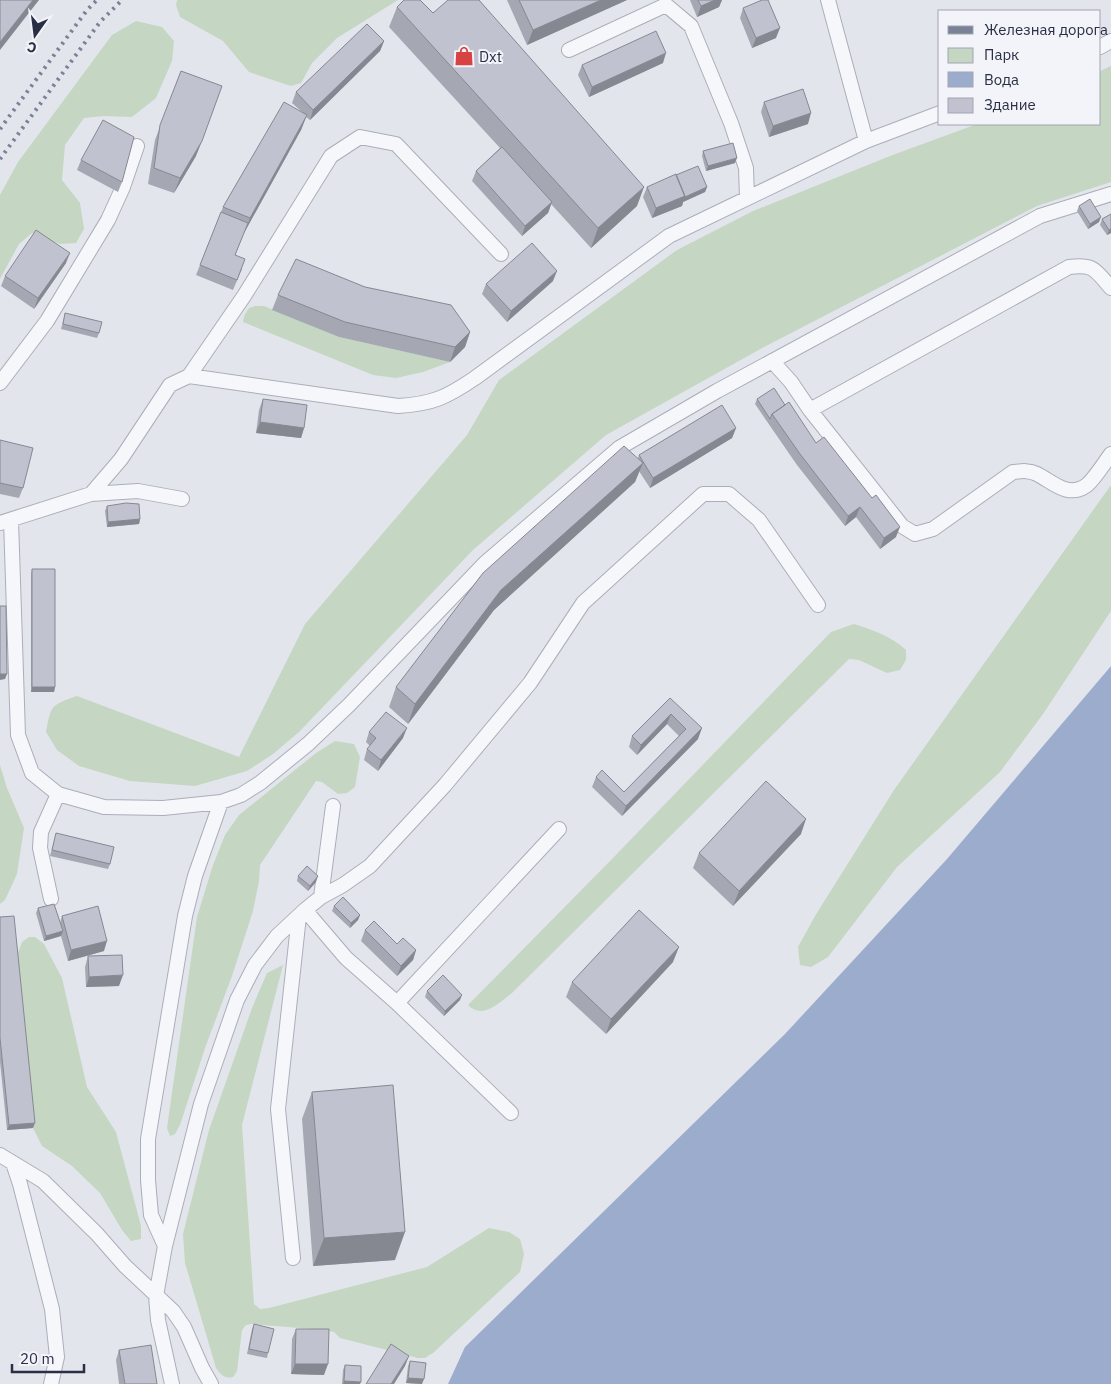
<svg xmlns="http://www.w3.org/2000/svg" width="1111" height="1384" font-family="'IBM Plex Sans',sans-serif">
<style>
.green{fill:#c5d6c3}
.water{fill:#9caccd}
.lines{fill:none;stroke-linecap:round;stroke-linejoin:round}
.lane-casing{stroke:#abaeba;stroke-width:16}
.lane{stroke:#f6f7fa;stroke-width:14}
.rail{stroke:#7b8196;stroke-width:4;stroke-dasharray:2.5 5;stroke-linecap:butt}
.wall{fill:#a5a8b2}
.shaded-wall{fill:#868891}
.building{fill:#c0c3cf;stroke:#868891}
.labels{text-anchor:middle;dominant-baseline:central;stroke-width:4;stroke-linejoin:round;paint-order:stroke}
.poi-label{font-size:15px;fill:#292f45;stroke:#f3f4f9;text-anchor:start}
</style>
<rect width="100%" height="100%" fill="#e3e5ec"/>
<path class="green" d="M177 0H398L337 38 312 63 301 83 291 86 249 72 223 41 180 17 176 5Z
M136 21 162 27 174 41 172 61 156 98 132 117 104 116 84 118 65 145 62 180 80 203 84 229 76 243 60 244 32 233 19 244 0 279V195L18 162 112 35Z
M1111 66V182L1037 206 766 346 606 435 473 550 299 732 273 754 247 771 195 786 130 781 79 766 57 750 46 732C51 705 51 705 77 696L239 757 305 624 467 435 499 380 677 250 753 211 890 156 977 124H1100V71Z
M255 306H264L339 337 450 362 423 372 396 378 373 375 243 322 244 316 249 308Z
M1111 485V611L1043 714 1000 772 897 867 828 957 811 967 800 965 798 947 815 916 894 790Z
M854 624C873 630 891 636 906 650V660L900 670 887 673 859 660 849 659 512 993C499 1003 483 1020 468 1005L611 860 831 632Z
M335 741 354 744 360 757 355 787 347 793 338 794 322 782 316 781 260 865 259 881 253 911 232 976 205 1048 180 1125 175 1134 170 1136 167 1128 197 917 213 865 225 835 239 815 316 753Z
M0 765 7 788 24 828 17 874 5 900 0 904Z
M29 937H35L44 944 62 978 87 1087 116 1132 141 1226V1239L131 1241 122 1230 100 1193 72 1166 42 1146 33 1128 16 958 22 942Z
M283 965 242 1125 254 1304 260 1309 269 1308 427 1267 489 1228 509 1232 520 1239 524 1254 520 1272 433 1353 425 1358H418L340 1338 334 1332 325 1330 252 1324 246 1325 242 1330 237 1371 233 1377C225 1379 221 1375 216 1368L185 1263 183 1234 209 1130 252 1008 267 973Z"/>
<path class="water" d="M1111 666V1384H448L465 1347 785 1034 947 859Z"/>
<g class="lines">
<defs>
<path id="lane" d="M828 0 866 141
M1100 47 1111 41
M569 50 666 5 691 26 731 123 746 168 747 198
M772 361 791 382 810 410 902 526 915 534 933 529 1013 472C1022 471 1029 470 1037 474 1053 482 1068 499 1087 485 1096 477 1104 463 1111 454
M189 376 398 406C433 404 447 397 475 378L669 236 866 141 940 113
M0 383 47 321 108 220 123 187 137 146
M810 410 1069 267C1095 264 1095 270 1111 288
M91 494 138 491 182 499
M11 520 18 735 32 773 58 794 104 807 163 808 221 802 241 795 260 783 308 744 349 705 485 563 619 448 717 391 1040 216 1111 194
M0 523 91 494 121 459 170 385 189 376 244 296 331 156 360 137 396 144 501 254
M321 897 333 806
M51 899 40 848 41 832 58 794
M305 910 321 897 343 885 370 866 445 785 530 683 583 603 703 494H729L759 520 818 605
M397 1003 559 829
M0 1155 43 1181 97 1234 125 1266 173 1311 184 1327 202 1368 211 1384
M13 1163 20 1184 52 1309 57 1357 51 1384
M165 1246 151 1215 148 1180V1139L185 916 195 876 221 802
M293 1258 278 1109 299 916
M172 1384 158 1320 156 1296 165 1246 201 1104 237 1000 255 965 277 936 305 910 346 958 397 1003 511 1113"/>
</defs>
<use href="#lane" class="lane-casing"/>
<use href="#lane" class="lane"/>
<path class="rail" d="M0 129 87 10 97 0
M0 159 100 22 122 0"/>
</g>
<path class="wall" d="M507 0H627L527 45Z
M690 0H722L719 7 697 17Z
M397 7 433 13 637 206 591 248 551 204 548 213 522 236 472 181 476 171 500 148 389 27Z
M743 8 776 38 752 48 740 18Z
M384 41 380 51 310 120 306 117 301 130 244 233 235 255 242 269 233 290 196 275 223 207 302 112 292 103 296 92Z
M663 63 589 97 578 75 582 65Z
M181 71 196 156 174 193 148 184 155 140Z
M764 102 808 124 769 137 761 112Z
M703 151 735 163 706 171 702 156Z
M81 160 122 182 118 192 77 170Z
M647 187H707L705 192 683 202 682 206 652 218 643 197Z
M1079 206 1099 222 1088 229 1077 211Z
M1111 214V233L1107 235 1100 225 1102 219Z
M66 263 34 309 1 286 5 276Z
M553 281 507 322 482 294 486 284Z
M278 295 470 332 465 347 450 362 339 337 272 310Z
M65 313 99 333 97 338 61 329Z
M263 399 304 428 301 438 256 433 259 410Z
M757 399 785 405 816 443 896 537 880 549 856 517 845 526 797 465 755 404Z
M736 428 732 438 650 488 639 471 635 482 494 610 408 724 389 707 396 687 638 458 639 455Z
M0 440 23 488 19 498 0 494Z
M107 506 140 519 139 524 107 527 105 511Z
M32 569 55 687 54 692H31V574Z
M670 698 698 739 622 816 592 787 596 777 624 792 679 736 667 724 637 755 629 747 632 736Z
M369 732 403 738 378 771 364 760 367 749 370 746 366 742Z
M56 833 110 864 108 869 50 856Z
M801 834 733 906 693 868 699 853Z
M298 876 316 882 308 891 297 881Z
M334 906 360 915 358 920 350 928 332 911Z
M38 908 60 923 62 916 104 951 68 961 61 936 44 941 36 913Z
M0 917 33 1128 7 1130 0 1062Z
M365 930 397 944 416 950 413 960 397 976 361 941Z
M88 956 119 986 86 987 85 967Z
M673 962 606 1034 566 997 572 982Z
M427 991 460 1000 444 1016 425 997Z
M312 1092 395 1260 313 1266 302 1119Z
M254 1324 268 1353 267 1358 247 1354 252 1329Z
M296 1329 324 1375 291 1374 292 1339Z
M119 1350 157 1384H119L116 1360Z
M410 1361 422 1384 406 1383 408 1366Z
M345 1365 360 1384H342L343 1370Z"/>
<path class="shaded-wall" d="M33 0H39L0 50V42Z
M601 0H627L527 45 533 30Z
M715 0H722L719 7 697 17 701 6Z
M780 28 776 38 752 48 756 38Z
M384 41 380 51 310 120 313 110Z
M666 53 663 63 589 97 592 87Z
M811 113 808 124 769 137 773 126Z
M307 115 301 130 244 233 231 265 250 218Z
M202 141 196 156 174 193 180 178Z
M737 158 735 163 706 171 708 166Z
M644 187 637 206 591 248 598 228Z
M707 187 705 192 683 202 682 206 652 218 656 208Z
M552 202 548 213 522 236 525 226Z
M1101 217 1099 222 1088 229 1090 224Z
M1111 229V233L1107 235 1109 230Z
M70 253 66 263 34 309 38 298Z
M557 271 553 281 507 322 511 311Z
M470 332 465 347 450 362 455 347Z
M260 422 304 428 301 438 256 433Z
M736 428 732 438 650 488 653 478Z
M643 463 635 482 494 610 408 724 415 704 501 590Z
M860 507 856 517 845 526 848 516Z
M140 519 139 524 107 527 108 522Z
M900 527 896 537 880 549 884 538Z
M0 674H7L5 679 0 680Z
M32 687H55L54 692H31Z
M671 714 667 724 637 755 641 745Z
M407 728 403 738 378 771 381 760Z
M702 728 698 739 622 816 626 806Z
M806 819 801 834 733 906 739 891Z
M318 876 316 882 308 891 310 886Z
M360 915 358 920 350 928 351 923Z
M63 931 61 936 44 941 46 936Z
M107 941 104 951 68 961 71 950Z
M679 947 673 962 606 1034 611 1019Z
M416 950 413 960 397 976 401 966Z
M123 975 119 986 86 987 89 977Z
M462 995 460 1000 444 1016 445 1011Z
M35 1123 33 1128 7 1130 9 1125Z
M405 1232 395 1260 313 1266 324 1238Z
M409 1356 405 1366 394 1384H391Z
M295 1364H328L324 1375 291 1374Z
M408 1378 424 1379 422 1384 406 1383Z
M344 1381 361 1382 360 1384H343Z"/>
<path class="building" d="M0 0H33L0 42Z
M404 0H420L433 13 448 0H479L644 187 598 228 397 7Z
M519 0H601L533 30Z
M698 0H715L701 6Z
M762 0H768L780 28 756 38 743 8Z
M367 24 384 41 313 110 296 92Z
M656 31 666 53 592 87 582 65Z
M181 71 222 86 202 141 180 178 154 168 160 125Z
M803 89 811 113 773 126 764 102Z
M284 102 307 115 250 218 223 207Z
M103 120 134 137 122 182 81 160Z
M733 143 737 158 708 166 703 151Z
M502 147 552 202 525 226 476 171Z
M698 166 707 187 685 197 676 175Z
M676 174 685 196 656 208 647 187Z
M1090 199 1101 217 1090 224 1079 206Z
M221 212 248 223 235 255 245 259 237 280 200 265Z
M1111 214V229L1109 230 1102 219Z
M36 230 70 253 38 298 5 276Z
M532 243 557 271 511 311 486 284Z
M296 259 365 287 451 305 470 332 455 347 345 322 278 295Z
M65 313 102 322 99 333 63 324Z
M774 388 785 405 772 414 770 419 757 399Z
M263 399 307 405 304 428 260 422Z
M789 402 816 443 824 437 872 498 876 495 900 527 884 538 860 507 848 516 800 454 772 414Z
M722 405 736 428 653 478 639 455Z
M0 440 33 448 23 488 0 483Z
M624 446 643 463 501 590 415 704 396 687 483 573Z
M126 503 139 504 140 519 108 522 107 506Z
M32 569H55V687H32Z
M0 606H6L7 674H0Z
M670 698 702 728 626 806 596 777 602 770 624 792 686 729 671 714 641 745 632 736Z
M386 712 407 728 381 760 367 749 376 738 369 732Z
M766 781 806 819 739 891 699 853Z
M56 833 114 847 110 864 52 850Z
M307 866 318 876 310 886 298 876Z
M343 897 360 915 351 923 334 906Z
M54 904 63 931 46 936 38 908Z
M98 906 107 941 71 950 62 916Z
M639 910 679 947 611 1019 572 982Z
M14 916 35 1123 9 1125 0 1038V917Z
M374 921 397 944 403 938 416 950 401 966 365 930Z
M122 955 123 975 89 977 88 956Z
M443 975 462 995 445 1011 427 991Z
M393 1085 405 1232 324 1238 312 1092Z
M254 1324 274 1329 268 1353 249 1349Z
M296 1329H329L328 1364H295Z
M391 1344 409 1356 391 1384H366Z
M151 1345 157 1384H125L119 1350Z
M410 1361 426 1363 424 1379 408 1378Z
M345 1365 361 1366V1382L344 1381Z"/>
<defs>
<symbol id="shop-bare" viewBox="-9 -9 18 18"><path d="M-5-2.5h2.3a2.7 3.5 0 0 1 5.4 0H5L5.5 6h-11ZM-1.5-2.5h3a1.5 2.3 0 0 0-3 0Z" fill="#d74242" stroke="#f3f4f9" stroke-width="2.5" paint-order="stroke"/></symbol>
</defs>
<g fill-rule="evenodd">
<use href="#shop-bare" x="450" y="42" width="28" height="28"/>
</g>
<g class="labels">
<g class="poi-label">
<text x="479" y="56">Dxt</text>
</g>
</g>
<rect x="938" y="10" width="162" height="115" fill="#f3f4f9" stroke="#a2a5b1"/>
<rect x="948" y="26" width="25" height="8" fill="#7b8196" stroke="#a2a5b1"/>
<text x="984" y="35" font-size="15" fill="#292f45">Железная дорога</text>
<rect x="948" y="48" width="25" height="15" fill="#c5d6c3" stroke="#a2a5b1"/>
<text x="984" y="60" font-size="15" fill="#292f45">Парк</text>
<rect x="948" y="72" width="25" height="15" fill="#9caccd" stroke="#a2a5b1"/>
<text x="984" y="85" font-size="15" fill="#292f45">Вода</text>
<rect x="948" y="98" width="25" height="15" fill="#c0c3cf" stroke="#a2a5b1"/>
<text x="984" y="110" font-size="15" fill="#292f45">Здание</text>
<g transform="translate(35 35) rotate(194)" stroke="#f3f4f9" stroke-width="4" paint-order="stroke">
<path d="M0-4L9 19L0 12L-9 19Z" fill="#292f45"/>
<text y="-8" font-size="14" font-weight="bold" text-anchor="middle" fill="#292f45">С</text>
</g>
<path d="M12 1364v8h72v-8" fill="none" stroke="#292f45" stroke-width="2.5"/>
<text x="20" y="1364" font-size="15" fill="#292f45" stroke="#f3f4f9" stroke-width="4" paint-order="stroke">20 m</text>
</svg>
